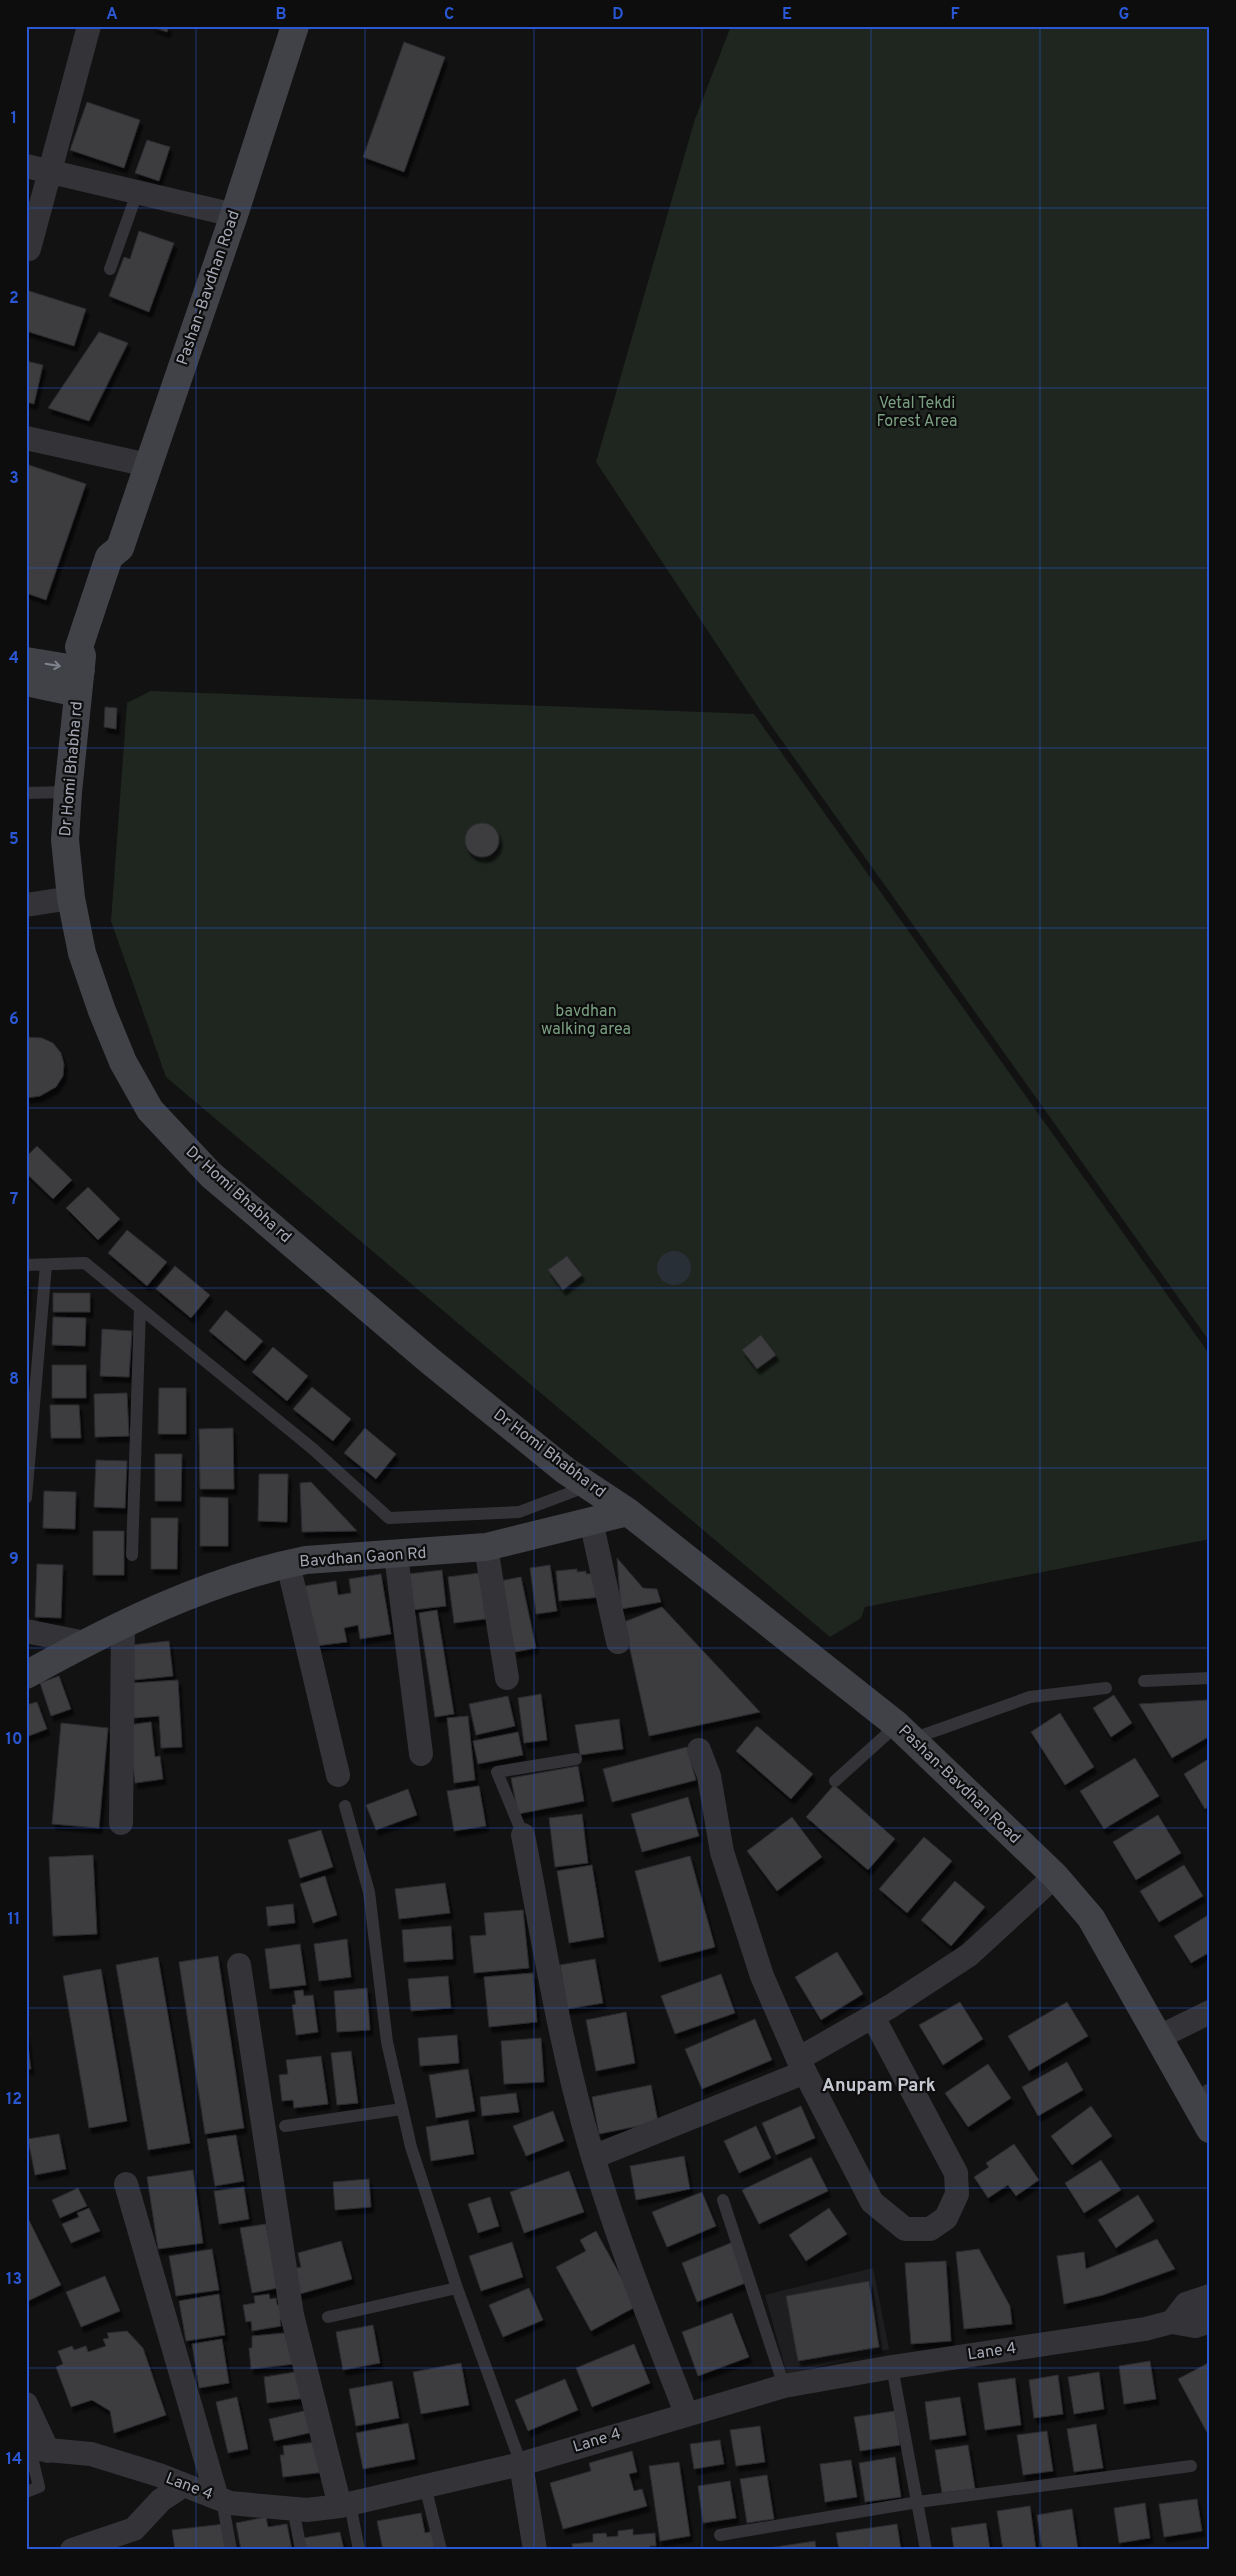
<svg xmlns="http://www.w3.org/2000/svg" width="1236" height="2576" font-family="Overpass,sans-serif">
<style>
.built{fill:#1e1e20}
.green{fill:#1e261f}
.water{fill:#282f37}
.building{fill:#3c3c40;stroke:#2c2c2f;filter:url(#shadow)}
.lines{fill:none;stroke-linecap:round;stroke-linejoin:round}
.lane{stroke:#333338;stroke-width:12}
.street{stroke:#333338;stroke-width:24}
.secondary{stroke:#414248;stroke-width:28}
.oneway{stroke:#81848e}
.grid{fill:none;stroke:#2a57d4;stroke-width:1;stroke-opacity:0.55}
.labels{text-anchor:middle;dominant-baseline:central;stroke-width:4.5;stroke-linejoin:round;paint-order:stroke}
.street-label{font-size:16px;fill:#a3a7b4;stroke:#0d0d0e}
.park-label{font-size:16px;fill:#7a9f80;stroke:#0d0d0e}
.neighbourhood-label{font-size:18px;font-weight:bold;fill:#c4c6d0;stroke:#0d0d0e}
.neatline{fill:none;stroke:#2a57d4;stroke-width:2}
.grid-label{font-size:16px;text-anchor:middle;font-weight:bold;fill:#2a57d4}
</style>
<defs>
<filter id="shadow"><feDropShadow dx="3" dy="5.5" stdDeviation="1" flood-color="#0009"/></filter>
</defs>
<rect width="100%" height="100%" fill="#121213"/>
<path class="built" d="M873 2268 889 2349 787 2375 765 2295Z"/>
<path class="green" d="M731 26H1210V1342L760 710 596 462 695 119Z
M151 691 754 714 1210 1355V1539L865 1607 861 1618 830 1637 166 1077 111 921 127 703Z"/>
<path class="water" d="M657 1268a17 17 0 1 1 34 0a17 17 0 1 1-34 0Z"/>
<path class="building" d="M150 26H169L167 32Z
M404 42 445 57 404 172 363 157Z
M87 102 140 120 124 168 70 150Z
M147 140 170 147 159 181 135 173Z
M139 231 174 243 149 312 109 296 124 257 130 259Z
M26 290 86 309 74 346 26 331Z
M99 332 128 343 89 421 48 408Z
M26 361 43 365 34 404 26 402Z
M26 464 86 484 46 600 26 593Z
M105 707 117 708 116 729 104 727Z
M465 840a17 17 0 1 1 34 0a17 17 0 1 1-34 0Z
M26 1037 42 1038 53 1043 61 1053 64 1064 63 1076 56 1087 40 1096 26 1098Z
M37 1146 72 1180 53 1199 26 1173V1157Z
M88 1187 120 1219 98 1240 66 1208Z
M127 1230 167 1262 147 1286 108 1253Z
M567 1256 582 1275 563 1290 548 1270Z
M175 1266 210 1295 191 1318 156 1289Z
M26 1282H28L27 1307H26Z
M53 1293H90V1312H53Z
M226 1310 263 1341 245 1361 209 1331Z
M53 1317 86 1318 85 1346 52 1345Z
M102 1329 132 1331 129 1377 100 1376Z
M761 1335 776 1355 757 1369 742 1350Z
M273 1347 308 1376 287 1401 252 1372Z
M52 1365H86V1398H52Z
M312 1387 351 1419 333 1441 293 1409Z
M159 1388H186V1434H158Z
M127 1393 129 1436 95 1437 94 1394Z
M50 1405H79L81 1438H51Z
M233 1428 234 1489H200L199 1429Z
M365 1428 396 1454 376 1479 344 1453Z
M155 1454H182L181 1501H155Z
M96 1460 127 1461 125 1508 94 1507Z
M259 1474H288L287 1522 258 1521Z
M311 1482 357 1531 302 1532 300 1483Z
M44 1491 76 1492 75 1529 43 1528Z
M200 1497 228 1498V1546H200Z
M151 1518H178L177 1569H151Z
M93 1531H124V1575H93Z
M617 1558 643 1588 657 1589 661 1602 621 1609Z
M37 1564 63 1565 61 1618 35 1617Z
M550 1565 557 1611 536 1614 530 1568Z
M577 1569V1572L586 1571V1574L599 1573 601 1597 559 1601 556 1571Z
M442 1570 446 1606 412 1610 408 1574Z
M487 1572 493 1618 454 1623 448 1577Z
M381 1574 391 1634 360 1639 358 1625 344 1628 347 1642 315 1646 305 1586 336 1581 338 1595 351 1593 349 1579Z
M521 1577 536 1648 515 1652 500 1581Z
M662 1607 760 1712 649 1736 624 1622Z
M437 1610 454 1714 435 1717 419 1613Z
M169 1641 173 1676 134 1680 130 1645Z
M59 1676 71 1709 51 1716 40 1683Z
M178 1680 182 1747 161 1748 159 1716 134 1718 132 1683Z
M541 1694 547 1740 524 1743 518 1698Z
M1114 1695 1132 1723 1111 1737 1093 1708Z
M508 1696 515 1726 476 1735 469 1704Z
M1208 1700 1210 1702V1736L1172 1758 1139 1704Z
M37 1702 47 1729 26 1737V1705Z
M1060 1713 1094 1767 1065 1785 1031 1732Z
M468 1716 475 1780 454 1783 447 1718Z
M619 1719 623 1749 580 1755 575 1725Z
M151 1722 155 1757 160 1756 163 1779 135 1783 128 1725Z
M61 1723 108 1728 99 1828 52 1824Z
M757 1726 813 1774 791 1799 736 1751Z
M518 1732 523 1755 478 1764 473 1741Z
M687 1747 696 1780 612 1802 603 1769Z
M1135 1758 1159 1796 1104 1829 1080 1791Z
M1210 1758V1806L1205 1809 1184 1774Z
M578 1766 584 1801 518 1814 511 1778Z
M834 1785 895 1839 868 1870 806 1817Z
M479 1786 486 1826 454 1831 447 1791Z
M408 1789 417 1815 376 1830 366 1805Z
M688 1797 699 1836 642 1852 631 1814Z
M582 1814 588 1863 555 1867 549 1818Z
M1158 1815 1181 1853 1136 1880 1113 1842Z
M792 1817 822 1857 777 1891 747 1851Z
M321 1830 333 1867 300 1878 288 1840Z
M924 1837 952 1861 907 1913 879 1889Z
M93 1855 97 1934 53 1936 49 1857Z
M690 1856 715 1947 659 1962 635 1871Z
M592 1865 604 1937 569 1943 557 1871Z
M1184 1865 1203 1896 1159 1922 1140 1891Z
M325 1876 337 1915 313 1923 300 1884Z
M955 1881 985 1907 951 1946 921 1920Z
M445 1883 450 1913 399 1919 395 1889Z
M293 1904 295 1923 268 1926 266 1907Z
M523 1910 529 1968 474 1973 470 1936 486 1935 484 1913Z
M1210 1914V1952L1191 1963 1174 1936Z
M451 1926 453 1959 404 1962 402 1930Z
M347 1939 351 1977 319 1981 314 1944Z
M300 1944 306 1985 270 1989 265 1949Z
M837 1952 863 1994 821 2020 795 1977Z
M218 1956 244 2128 205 2134 179 1962Z
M158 1957 190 2143 148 2150 116 1965Z
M595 1959 603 2003 567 2009 560 1965Z
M101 1969 127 2121 89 2128 63 1976Z
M533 1973 537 2022 489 2027 484 1977Z
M721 1974 735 2013 675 2034 661 1996Z
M448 1976 451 2008 411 2011 408 1979Z
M367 1988 370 2030 337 2032 334 1991Z
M303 1990 304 1996 313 1995 318 2032 296 2035 292 2005 296 2004 294 1991Z
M960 2002 983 2039 943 2065 919 2025Z
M1067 2002 1088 2036 1029 2071 1008 2036Z
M626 2012 635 2063 596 2071 586 2020Z
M755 2019 772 2060 702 2089 685 2049Z
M26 2031 31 2069H26Z
M457 2035 459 2063 420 2066 418 2038Z
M541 2038 544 2082 504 2084 501 2041Z
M351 2051 358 2103 337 2105 331 2053Z
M321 2056 328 2104 294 2108 293 2100 282 2101 279 2075 288 2074 286 2060Z
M1067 2062 1083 2090 1038 2116 1022 2087Z
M988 2064 1011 2098 968 2127 945 2093Z
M468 2069 475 2111 436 2118 429 2075Z
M651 2085 658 2122 599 2134 592 2097Z
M516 2093 519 2112 482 2116 480 2097Z
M801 2106 815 2138 776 2155 762 2123Z
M1091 2106 1112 2136 1072 2165 1051 2136Z
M553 2111 564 2141 526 2156 513 2126Z
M468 2120 474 2154 431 2161 426 2127Z
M756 2126 771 2158 739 2173 724 2141Z
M59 2134 66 2169 35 2175 28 2139Z
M236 2135 244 2181 215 2186 207 2139Z
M1014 2144 1039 2180 1016 2196 1008 2185 988 2198 974 2177 989 2167 986 2163Z
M684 2156 690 2189 636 2200 630 2166Z
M811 2157 828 2191 759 2224 742 2190Z
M1101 2160 1121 2190 1084 2213 1065 2183Z
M193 2170 203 2243 158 2249 147 2177Z
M569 2171 584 2212 524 2233 510 2192Z
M369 2179 371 2207 335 2210 333 2182Z
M244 2187 249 2219 219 2224 214 2191Z
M78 2188 87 2206 60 2218 52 2200Z
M702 2192 716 2226 667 2247 652 2212Z
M1138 2195 1154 2221 1116 2248 1098 2220Z
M490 2197 499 2226 478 2233 468 2204Z
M89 2208 100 2231 71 2243 62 2224 79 2217 77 2213Z
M829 2208 847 2234 806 2261 789 2235Z
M26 2214 61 2285 26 2302Z
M266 2224 278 2288 252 2293 240 2228Z
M596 2231 637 2306 591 2331 556 2267 586 2251 580 2240Z
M1157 2239 1175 2269 1103 2295 1064 2304 1057 2256 1084 2252 1086 2269Z
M341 2241 352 2279 293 2296 286 2271 301 2267 298 2253Z
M512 2242 523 2277 481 2291 469 2256Z
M733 2242 748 2282 697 2302 682 2263Z
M212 2249 219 2290 176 2296 169 2256Z
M979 2249 1010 2306 1012 2324 964 2329 956 2252Z
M946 2261 951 2341 911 2344 905 2263Z
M105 2276 120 2311 81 2327 66 2292Z
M869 2281 879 2347 798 2361 786 2296Z
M529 2288 543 2320 503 2337 489 2305Z
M219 2294 225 2335 186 2341 179 2301Z
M269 2294 270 2299 276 2298 277 2305 284 2303 287 2319 280 2320 281 2326 252 2331 251 2321 246 2322 243 2305 255 2303 254 2296Z
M732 2313 749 2357 698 2376 682 2332Z
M373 2325 380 2363 343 2370 336 2332Z
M127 2331 143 2348 166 2415 114 2433 110 2411 92 2400 71 2407 56 2367 63 2364 58 2351 72 2346 74 2350 86 2346 88 2352 106 2346 103 2339 109 2338 107 2333Z
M285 2333 286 2340 293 2339 295 2364 251 2369 249 2348H252V2336Z
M222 2339 229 2383 199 2388 192 2344Z
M634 2344 650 2383 592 2407 576 2368Z
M1150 2361 1156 2399 1124 2404 1119 2366Z
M1210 2362V2438L1178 2379Z
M461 2363 469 2405 421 2414 413 2372Z
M302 2371 306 2398 267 2403 264 2377Z
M1099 2372 1104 2409 1074 2414 1068 2377Z
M1058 2375 1063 2414 1034 2418 1029 2380Z
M1015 2378 1021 2425 985 2430 978 2383Z
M565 2379 578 2410 528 2431 515 2400Z
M392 2381 399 2418 356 2426 349 2389Z
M237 2397 248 2449 228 2453 216 2402Z
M960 2397 966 2435 930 2440 925 2402Z
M308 2410 313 2432 274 2441 269 2419Z
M895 2411 900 2445 860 2451 854 2417Z
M408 2423 415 2459 363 2469 356 2433Z
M1096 2424 1103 2468 1074 2472 1067 2429Z
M760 2426 765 2462 736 2466 730 2430Z
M1047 2431 1053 2471 1023 2475 1017 2435Z
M720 2440 724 2464 694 2469 690 2444Z
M316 2442 325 2472 283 2477 280 2455H284L283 2446Z
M968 2445 975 2489 942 2493 935 2450Z
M632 2451 637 2472 629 2474 634 2491 642 2489 647 2506 563 2529 550 2483 591 2471 589 2463Z
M895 2457 901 2497 865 2502 859 2463Z
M851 2460 857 2497 825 2502 820 2464Z
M679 2462 690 2536 660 2541 649 2466Z
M767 2475 774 2519 747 2523 740 2479Z
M730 2481 736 2518 703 2523 698 2486Z
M1197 2499 1202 2531 1164 2537 1159 2504Z
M1145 2503 1150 2538 1119 2543 1114 2508Z
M1030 2506 1036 2550H1003L997 2511Z
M1072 2509 1078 2550H1042L1037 2515Z
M421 2513 425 2533 433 2531 437 2550H383L377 2521Z
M266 2517 268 2527 287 2524 292 2550H241L236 2523Z
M986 2523 990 2550H954L951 2528Z
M224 2524 227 2550H175L172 2530Z
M897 2524 901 2550H839L836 2533Z
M633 2529V2535L655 2533 656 2546H650V2550H573L572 2544 593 2542V2534L606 2533 607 2537 618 2536V2531Z
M340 2532 344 2550H305L303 2538Z
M815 2541 816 2550H756Z"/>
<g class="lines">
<path class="lane" d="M110 269 137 193
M26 793 68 792
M26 1265 85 1263 313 1449 389 1518 519 1512 588 1486
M26 1498 46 1265
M132 1555 140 1308
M1144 1681 1210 1678
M912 1739 1030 1697 1106 1688
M835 1781 897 1725
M345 1806 369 1892 387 2042 411 2147 457 2288 521 2464
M523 1835 497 1772 576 1759
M1191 2099 1210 2089
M285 2126 402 2109
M723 2200 784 2386
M328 2317 457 2288
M892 2367 926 2550
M425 2486 441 2550
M26 2492 39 2487 30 2449
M222 2500 231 2550
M350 2504 359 2550
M293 2508 301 2550
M720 2535 918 2502 1191 2466"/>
<path class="street" d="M26 166 234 215
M29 249 89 26
M26 438 148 465
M26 905 71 898
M591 1521 618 1642
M486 1547 507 1678
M396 1555 421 1754
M288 1564 338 1775
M26 1631 85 1643
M699 1750 709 1776 722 1852 762 1976 798 2059 872 2202 905 2229H930L946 2218 957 2194 956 2173 873 2017
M121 1823 123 1624
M523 1835C544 1943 561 2052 593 2157 619 2244 653 2328 686 2413
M239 1965 292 2315 340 2506
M1157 2038 1210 2012
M798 2059 891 2006 969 1955 1055 1876
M593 2157 805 2072
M126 2184 217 2498
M1172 2322 1186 2304 1210 2296
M26 2404 48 2451
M26 2448 91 2454 159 2475 230 2503 307 2510 340 2506 521 2464 784 2386 892 2367 1145 2329 1172 2322 1195 2326 1210 2321
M521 2464 535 2550
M72 2550 134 2529 161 2500 184 2485"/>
<path class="secondary" d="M295 26 234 215 120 548 109 557 79 647 82 656 68 792 65 840 71 898 82 953 102 1011 123 1062 150 1110 211 1175 430 1361 566 1471 628 1512 897 1725 1055 1876 1091 1918 1210 2129
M26 661 81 670
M26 682 78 693
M26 1675C115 1626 206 1580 306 1560L486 1547 628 1512"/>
</g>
<defs><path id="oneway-shaft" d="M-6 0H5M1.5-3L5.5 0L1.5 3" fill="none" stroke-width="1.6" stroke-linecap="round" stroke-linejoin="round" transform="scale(1.25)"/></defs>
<use class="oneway" href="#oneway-shaft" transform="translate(53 665) rotate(10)"/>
<path class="grid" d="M196 26V2550M365 26V2550M534 26V2550M702 26V2550M871 26V2550M1040 26V2550M26 208H1210M26 388H1210M26 568H1210M26 748H1210M26 928H1210M26 1108H1210M26 1288H1210M26 1468H1210M26 1648H1210M26 1828H1210M26 2008H1210M26 2188H1210M26 2368H1210"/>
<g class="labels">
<g class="street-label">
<text transform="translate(209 288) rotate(-71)">Pashan-Bavdhan Road</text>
<text transform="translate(72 769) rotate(-85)">Dr Homi Bhabha rd</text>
<text transform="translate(238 1195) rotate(42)">Dr Homi Bhabha rd</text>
<text transform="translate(549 1454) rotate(37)">Dr Homi Bhabha rd</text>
<text transform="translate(363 1558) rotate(-4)">Bavdhan Gaon Rd</text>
<text transform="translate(959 1785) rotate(44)">Pashan-Bavdhan Road</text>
<text transform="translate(992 2352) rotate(-8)">Lane 4</text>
<text transform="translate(597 2441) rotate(-17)">Lane 4</text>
<text transform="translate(189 2487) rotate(21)">Lane 4</text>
</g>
<g class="park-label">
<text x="917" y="404">Vetal Tekdi<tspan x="917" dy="18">Forest Area</tspan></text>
<text x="586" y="1012">bavdhan<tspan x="586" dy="18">walking area</tspan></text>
</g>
<g class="neighbourhood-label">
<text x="879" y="2086">Anupam Park</text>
</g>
</g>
<rect width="1236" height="2576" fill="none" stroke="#0d0d0e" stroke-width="55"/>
<rect x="28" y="28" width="1180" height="2520" class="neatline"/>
<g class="grid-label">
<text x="112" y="19">A</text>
<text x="281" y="19">B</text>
<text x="449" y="19">C</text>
<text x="618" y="19">D</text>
<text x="787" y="19">E</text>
<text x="955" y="19">F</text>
<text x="1124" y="19">G</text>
<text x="14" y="123">1</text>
<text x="14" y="303">2</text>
<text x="14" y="483">3</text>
<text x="14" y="663">4</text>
<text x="14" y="844">5</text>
<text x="14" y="1024">6</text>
<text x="14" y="1204">7</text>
<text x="14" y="1384">8</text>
<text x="14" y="1564">9</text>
<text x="14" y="1744">10</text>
<text x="14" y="1924">11</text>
<text x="14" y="2104">12</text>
<text x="14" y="2284">13</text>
<text x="14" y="2464">14</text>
</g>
</svg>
